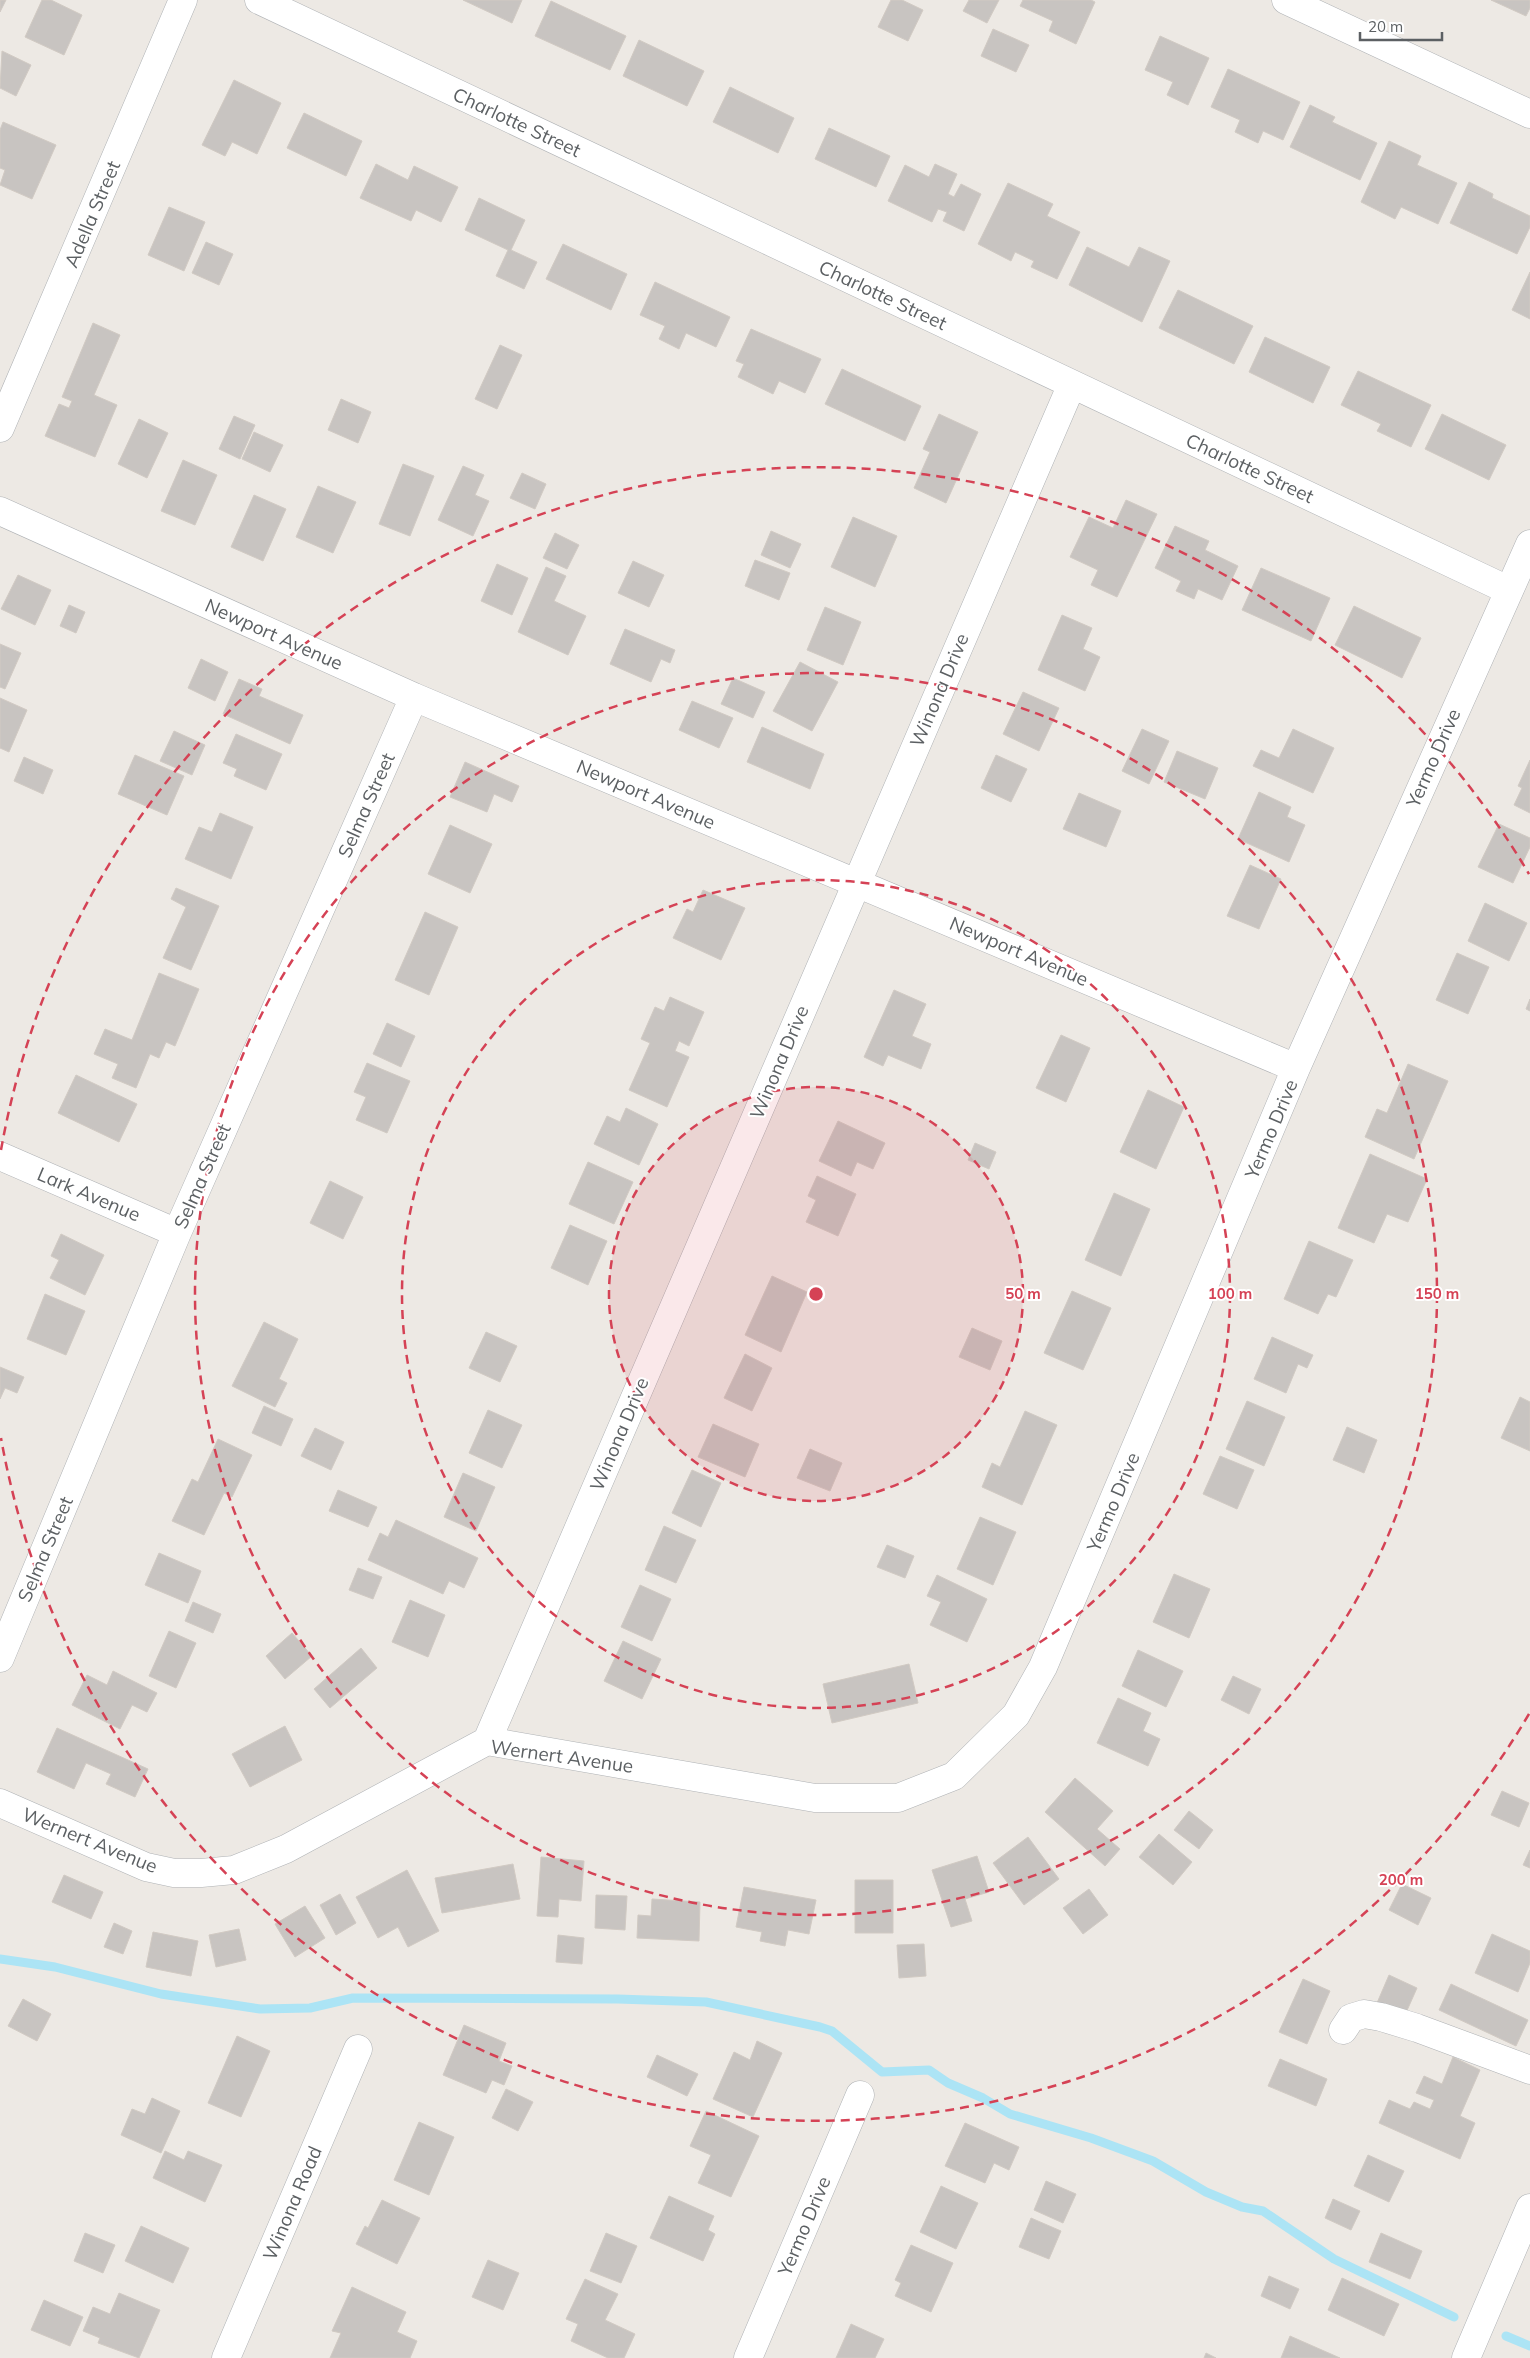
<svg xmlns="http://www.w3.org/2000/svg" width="1530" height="2358" font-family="Mulish,sans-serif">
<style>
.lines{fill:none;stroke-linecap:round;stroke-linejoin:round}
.stream{stroke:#ace4f5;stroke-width:9}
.building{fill:#c8c4c1;stroke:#d1cac3}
.minor-casing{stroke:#afb2b5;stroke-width:29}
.minor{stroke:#fff;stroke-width:28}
.ring{fill:none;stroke:#d54255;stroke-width:2.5;stroke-dasharray:9 6}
.labels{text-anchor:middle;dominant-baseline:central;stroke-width:4;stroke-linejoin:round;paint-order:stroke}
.street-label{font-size:19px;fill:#5c6063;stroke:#fff}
.centre{fill:#d54255;stroke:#fff;stroke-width:2.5}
.ring-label{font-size:15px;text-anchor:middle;font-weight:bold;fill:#d54255;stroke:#fff;stroke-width:4;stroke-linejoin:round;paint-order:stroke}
</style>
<rect width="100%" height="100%" fill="#ede9e4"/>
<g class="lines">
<path class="stream" d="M0 1959 55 1967 161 1994 260 2009 310 2008 353 1998 618 1999 706 2002 820 2027 832 2031 882 2072 929 2070 948 2083 983 2098 1010 2114 1091 2138 1153 2161 1206 2192 1242 2207 1263 2211 1334 2259 1454 2317
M1506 2336 1530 2346"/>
</g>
<path class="building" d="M0 0H6L0 12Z
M42 0H51L82 15 64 55 25 37Z
M463 0H522L512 23Z
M891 0H902L923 10 908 41 878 27Z
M969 0H999L987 23 963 11Z
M1023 0H1091L1095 2 1076 44 1049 31 1053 21 1020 6Z
M1491 0H1530V8L1526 16Z
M551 1 626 36 610 70 535 36Z
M993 29 1029 45 1016 72 981 56Z
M1160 36 1209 58 1188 105 1167 95 1173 82 1145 70Z
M639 40 704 71 687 106 623 76Z
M2 51 31 65 16 96 0 88Z
M1228 69 1300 102 1283 140 1263 131 1258 143 1235 132 1240 120 1211 107Z
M234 80 281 103 257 154 232 142 225 156 202 145Z
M730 87 794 118 778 153 713 122Z
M1310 105 1335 117 1332 122 1377 143 1360 180 1290 147Z
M304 113 362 141 346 176 287 148Z
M3 122 56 145 32 199 0 185 5 170 0 168V130Z
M829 128 890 156 876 187 815 159Z
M1389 141 1421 156 1417 165 1457 183 1438 224 1401 207 1395 219 1361 202Z
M376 164 408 180 414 166 458 187 441 222 416 210 411 221 360 198Z
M935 164 957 174 948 194 954 197 961 184 981 194 964 231 943 221 947 212 938 209 932 222 888 201 905 165 929 177Z
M1469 182 1493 194 1492 198 1530 216V227L1517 254 1450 223Z
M1008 183 1053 204 1047 216 1080 232 1057 279 1031 267 1034 261 1015 252 1011 261 978 244Z
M479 198 525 220 511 250 537 262 524 289 496 276 508 250 465 230Z
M169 207 205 222 184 271 148 255Z
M206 242 233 254 219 285 192 273Z
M563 244 627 274 611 310 546 279Z
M1087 247 1129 267 1139 247 1170 261 1142 322 1069 285Z
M1530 272V319L1512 310Z
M655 282 730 317 716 347 686 333 679 349 659 339 665 326 640 315Z
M1178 290 1253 326 1234 364 1159 328Z
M93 323 120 335 94 395 117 405 95 457 45 436 59 404 69 408 72 401 62 397Z
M751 329 821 359 805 393 779 381 773 394 738 377 744 364 736 361Z
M1265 337 1330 367 1313 403 1249 372Z
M500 345 522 355 497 409 475 399Z
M842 369 921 406 905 441 825 404Z
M1358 371 1431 405 1411 447 1377 431 1381 424 1341 405Z
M341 399 371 412 358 443 328 430Z
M939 414 978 432 946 503 914 488 930 452 923 449Z
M1442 414 1506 445 1489 480 1425 449Z
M234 416 255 425 240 459 219 449Z
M139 419 168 433 147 478 118 464Z
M254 432 283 445 270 472 242 459Z
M183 460 217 475 195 525 161 511Z
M403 464 434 476 410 536 379 524Z
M463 466 484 475 475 495 489 501 473 536 438 520Z
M522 473 546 484 535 509 510 498Z
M318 486 356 502 333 553 296 537Z
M254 495 286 509 263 561 231 547Z
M1126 500 1157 514 1117 597 1091 585 1098 570 1070 557 1089 517 1113 528Z
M853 517 897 536 875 587 831 567Z
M1175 526 1209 541 1205 550 1238 566 1222 600 1198 589 1194 599 1176 591 1181 581 1155 568Z
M771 531 801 544 790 568 761 555Z
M555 533 579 545 567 569 543 558Z
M755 560 790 573 779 600 745 586Z
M633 561 664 575 649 607 618 593Z
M497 564 528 578 512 615 481 601Z
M546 567 566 576 554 601 586 616 568 655 518 632Z
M1261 568 1330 598 1311 641 1242 610Z
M18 575 51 590 35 625 1 609Z
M69 605 85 612 76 633 60 626Z
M1354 606 1421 638 1402 678 1335 645Z
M825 607 861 622 843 665 807 650Z
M1062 615 1092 628 1083 649 1100 657 1085 691 1038 670Z
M625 629 675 650 670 663 661 659 651 682 610 664Z
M0 644 21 653 5 689 0 687Z
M201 659 228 672 215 701 188 688Z
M800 662 838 682 812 731 773 711Z
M733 678 765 692 753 718 721 704Z
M239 679 262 689 259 696 303 715 290 744 223 714Z
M1023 692 1059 708 1039 751 1003 734Z
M0 698 27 710 9 752 0 748Z
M692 701 733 718 719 748 679 730Z
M762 727 824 754 810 789 747 762Z
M1142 729 1169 741 1149 784 1122 771Z
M1293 729 1334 748 1313 793 1253 766 1261 750 1279 758Z
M174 731 205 745 192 775 160 761Z
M236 734 282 754 266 790 234 776 237 769 223 763Z
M1177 751 1218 768 1205 799 1164 782Z
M135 755 184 776 167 815 118 794Z
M996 755 1027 769 1011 802 981 788Z
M24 757 53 770 43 794 14 781Z
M1530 760V813L1514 805 1522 788 1518 786Z
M465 762 519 786 512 802 494 794 487 812 450 797Z
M1259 792 1291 807 1287 817 1305 825 1289 862 1238 839Z
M1079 793 1121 811 1106 847 1063 829Z
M220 813 253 827 231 879 185 859 199 827 212 832Z
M1499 824 1530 838V847L1513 883 1478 867Z
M450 825 492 844 470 893 428 874Z
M1250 865 1281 879 1259 929 1227 916Z
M176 888 219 906 191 970 163 958 186 907 171 899Z
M703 890 745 908 721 960 673 938 687 909 693 912Z
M1485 903 1527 923 1509 961 1468 941Z
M425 912 458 927 429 995 395 980Z
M1457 953 1489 967 1468 1014 1436 1000Z
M159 973 199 989 175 1046 166 1042 159 1058 150 1054 136 1088 112 1078 118 1064 94 1054 105 1029 132 1040Z
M894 990 926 1004 912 1036 931 1044 921 1069 888 1055 883 1066 864 1057Z
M670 997 704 1012 689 1046 679 1041 675 1051 689 1057 667 1107 629 1090 650 1043 641 1039 655 1007 664 1011Z
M1530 999V1011L1526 1009Z
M387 1023 415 1036 401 1067 373 1054Z
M1061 1035 1090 1048 1066 1102 1036 1088Z
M367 1063 410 1081 387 1133 356 1120 366 1097 354 1092Z
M1408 1064 1448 1081 1414 1159 1365 1137 1377 1109 1387 1113Z
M76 1075 137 1104 119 1142 58 1113Z
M1148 1090 1184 1107 1156 1169 1120 1152Z
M626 1108 658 1124 639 1165 594 1144 607 1116 620 1122Z
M838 1121 885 1143 873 1169 857 1162 851 1176 819 1161Z
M975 1143 996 1152 989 1169 968 1160Z
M1370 1154 1427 1179 1408 1222 1387 1214 1374 1243 1338 1228Z
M588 1162 633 1182 614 1224 569 1204Z
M817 1176 856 1194 838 1236 806 1222 816 1200 808 1196Z
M330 1181 363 1197 343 1239 310 1223Z
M1114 1193 1150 1209 1121 1276 1085 1260Z
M570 1225 607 1241 588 1285 551 1268Z
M61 1234 104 1255 85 1295 50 1278 59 1260 51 1256Z
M1309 1241 1353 1260 1336 1297 1328 1294 1318 1314 1284 1299Z
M772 1276 807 1292 781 1352 745 1335Z
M1072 1291 1111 1308 1083 1370 1044 1353Z
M45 1294 85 1311 66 1355 27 1339Z
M264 1322 298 1339 279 1379 287 1383 275 1407 232 1386Z
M972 1328 1002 1341 990 1370 959 1357Z
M486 1332 517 1346 500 1382 469 1368Z
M1272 1337 1313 1355 1307 1368 1298 1364 1286 1393 1254 1379Z
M745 1354 772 1368 752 1411 724 1398Z
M0 1367 24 1377 17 1393 5 1388 0 1399Z
M1520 1397 1530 1402V1451L1501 1438Z
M1247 1401 1285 1417 1264 1466 1226 1449Z
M264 1406 293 1419 281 1446 252 1433Z
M488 1410 522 1425 502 1468 469 1453Z
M1025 1411 1057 1425 1022 1505 982 1487 992 1463 1000 1467Z
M713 1424 759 1444 745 1477 698 1457Z
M1347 1427 1377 1440 1364 1473 1333 1460Z
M315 1428 344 1442 331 1470 301 1456Z
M218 1439 252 1455 232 1497 224 1493 204 1535 172 1521 192 1479 198 1482Z
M810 1449 842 1463 830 1491 797 1478Z
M1220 1456 1254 1470 1237 1509 1203 1494Z
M692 1470 721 1483 701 1527 672 1513Z
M463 1473 495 1487 476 1531 444 1517Z
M338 1490 377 1507 368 1527 329 1511Z
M980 1517 1016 1532 993 1585 957 1569Z
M396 1520 478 1558 464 1588 449 1581 443 1594 368 1560 380 1533 388 1537Z
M664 1526 696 1540 676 1583 645 1570Z
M887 1545 914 1556 905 1578 877 1567Z
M159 1553 201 1571 188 1603 145 1585Z
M358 1568 382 1577 373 1599 349 1590Z
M1174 1574 1210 1589 1189 1638 1153 1622Z
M937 1575 987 1599 967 1642 930 1625 941 1602 927 1596Z
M640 1585 671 1599 652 1641 621 1627Z
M410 1600 445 1615 428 1657 392 1642Z
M193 1602 221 1614 213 1633 185 1621Z
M169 1631 196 1643 176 1688 149 1676Z
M292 1633 312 1656 285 1679 266 1656Z
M623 1641 661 1659 642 1699 604 1681Z
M361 1648 377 1668 330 1708 314 1689Z
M1138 1650 1183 1671 1166 1707 1122 1686Z
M909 1664 918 1703 832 1723 823 1684Z
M113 1671 157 1693 147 1712 132 1705 120 1729 72 1705 87 1675 107 1685Z
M1233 1676 1261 1689 1249 1714 1221 1700Z
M1118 1698 1151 1713 1143 1731 1160 1739 1148 1766 1097 1743Z
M285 1726 302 1760 250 1787 232 1754Z
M57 1728 148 1769 135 1797 106 1784 111 1774 86 1763 74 1789 37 1772Z
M1075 1778 1113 1811 1097 1829 1120 1849 1105 1866 1045 1812Z
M1502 1791 1529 1803 1519 1827 1491 1815Z
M1189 1811 1213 1830 1199 1849 1174 1830Z
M1159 1834 1192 1862 1173 1885 1139 1857Z
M1028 1837 1059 1879 1024 1905 993 1863Z
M1530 1850V1868L1523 1865Z
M977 1856 989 1892 965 1899 972 1921 951 1927 932 1870Z
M541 1857 584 1861 581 1901 559 1899 558 1917 537 1916Z
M513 1864 520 1899 442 1913 435 1878Z
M407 1870 439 1931 408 1947 398 1927 378 1938 356 1897Z
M64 1875 103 1892 91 1919 52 1902Z
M855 1880H893V1933H855Z
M1402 1884 1431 1898 1418 1925 1389 1910Z
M744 1887 816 1900 809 1934 788 1930 785 1946 760 1941 762 1932 736 1927Z
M1089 1889 1108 1915 1083 1934 1063 1908Z
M340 1894 356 1923 336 1935 320 1905Z
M596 1895 627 1896 625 1930 595 1928Z
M652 1899 700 1902 699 1941 637 1938 638 1915 651 1916Z
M305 1906 325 1938 295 1957 275 1924Z
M114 1923 132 1931 123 1954 104 1947Z
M239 1929 246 1960 216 1967 209 1935Z
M153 1932 198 1941 191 1976 146 1967Z
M1492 1934 1530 1951V1963L1518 1992 1475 1973Z
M558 1935 584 1938 582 1964 556 1962Z
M924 1944 926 1976 899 1978 897 1945Z
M1389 1975 1417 1988 1405 2015 1377 2003Z
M1303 1979 1330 1991 1307 2044 1279 2032Z
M1451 1984 1528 2020 1516 2046 1439 2010Z
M23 1999 51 2014 37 2041 8 2026Z
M464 2025 506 2043 499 2061 512 2066 504 2085 492 2080 486 2093 443 2075Z
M237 2036 270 2051 241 2117 208 2103Z
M757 2041 782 2053 753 2117 713 2099 734 2052 750 2060Z
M657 2055 698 2074 687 2096 647 2077Z
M1453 2057 1480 2070 1460 2116 1475 2123 1460 2159 1379 2123 1389 2100 1410 2109 1414 2102 1430 2109 1434 2100 1416 2093 1424 2076 1442 2084Z
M1280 2059 1327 2079 1316 2106 1268 2086Z
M506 2089 533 2102 518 2131 492 2118Z
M152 2098 180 2111 161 2153 121 2135 132 2109 145 2114Z
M706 2111 759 2136 731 2197 698 2183 711 2155 690 2146Z
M419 2122 454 2137 429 2195 394 2180Z
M965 2123 1019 2147 1009 2170 994 2163 985 2183 945 2166Z
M165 2151 184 2160 188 2151 222 2165 205 2202 153 2178Z
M1368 2155 1404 2171 1389 2202 1354 2186Z
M1046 2181 1076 2194 1063 2223 1034 2210Z
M941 2186 978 2203 956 2249 920 2232Z
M669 2196 714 2216 708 2230 715 2234 703 2261 650 2238Z
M1333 2199 1360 2211 1351 2230 1325 2218Z
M382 2200 420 2218 397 2264 356 2244 365 2226 368 2228Z
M1031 2218 1061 2231 1049 2259 1019 2247Z
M141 2226 189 2248 173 2283 125 2261Z
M85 2233 115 2245 103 2273 74 2261Z
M606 2233 637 2246 621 2283 590 2271Z
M1381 2233 1422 2251 1410 2279 1369 2262Z
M911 2245 953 2263 931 2312 895 2296 901 2283 895 2280Z
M488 2260 519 2273 503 2310 472 2297Z
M1269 2276 1299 2289 1290 2309 1261 2296Z
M1342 2278 1399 2304 1384 2336 1328 2310Z
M585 2279 618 2294 605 2320 635 2334 624 2358H608L571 2341 578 2324 566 2319Z
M352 2287 406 2312 397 2332 417 2341 410 2358H330L341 2333 332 2331Z
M119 2293 160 2310 139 2358 98 2343 100 2338 83 2331 93 2307 110 2314Z
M44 2300 83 2317 70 2346 31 2330Z
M851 2324 884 2339 875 2358H836Z
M1290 2336 1340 2358H1281Z
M1206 2353 1216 2358H1204Z"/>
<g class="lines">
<defs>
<path id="minor" d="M259 0 1508 590
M1286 0 1530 114
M0 428 183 0
M0 511 414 697 1296 1068
M0 1156 177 1233
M0 1658 177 1233 414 697
M487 1741 1072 384
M0 1803 146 1867 174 1873H201L234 1870 286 1849 487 1741 815 1798H898L954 1776 1016 1715 1043 1667 1296 1068 1530 544
M1343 2030 1351 2018 1364 2014 1381 2017 1417 2028 1530 2070
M226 2358 358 2049
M748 2358 860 2095
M1466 2358 1530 2208"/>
</defs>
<use href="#minor" class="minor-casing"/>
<use href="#minor" class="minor"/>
</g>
<circle cx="816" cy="1294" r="207" fill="#d54255" fill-opacity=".12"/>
<g class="ring">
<circle cx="816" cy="1294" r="207"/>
<circle cx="816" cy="1294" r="414"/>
<circle cx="816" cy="1294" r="621"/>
<path d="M1529 1714A828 828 0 0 1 1 1438M1 1150A828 828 0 0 1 1529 874"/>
</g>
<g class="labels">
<g class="street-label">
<text transform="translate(517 122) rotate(25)">Charlotte Street</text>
<text transform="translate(92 214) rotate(-67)">Adella Street</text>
<text transform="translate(883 295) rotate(25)">Charlotte Street</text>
<text transform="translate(1250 468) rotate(25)">Charlotte Street</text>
<text transform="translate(274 634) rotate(24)">Newport Avenue</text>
<text transform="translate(939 690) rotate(-67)">Winona Drive</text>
<text transform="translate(1433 758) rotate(-66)">Yermo Drive</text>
<text transform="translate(646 794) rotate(23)">Newport Avenue</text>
<text transform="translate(366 805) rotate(-66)">Selma Street</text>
<text transform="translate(1019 951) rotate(23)">Newport Avenue</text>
<text transform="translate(779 1062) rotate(-67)">Winona Drive</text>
<text transform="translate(1271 1129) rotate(-67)">Yermo Drive</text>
<text transform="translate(202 1176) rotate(-66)">Selma Street</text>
<text transform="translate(89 1194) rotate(23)">Lark Avenue</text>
<text transform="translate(619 1434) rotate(-67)">Winona Drive</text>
<text transform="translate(1113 1502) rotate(-67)">Yermo Drive</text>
<text transform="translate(45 1549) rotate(-67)">Selma Street</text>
<text transform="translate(562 1756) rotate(8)">Wernert Avenue</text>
<text transform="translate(90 1840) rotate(22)">Wernert Avenue</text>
<text transform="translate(292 2203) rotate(-67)">Winona Road</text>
<text transform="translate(804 2226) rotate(-67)">Yermo Drive</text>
</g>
</g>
<circle cx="816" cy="1294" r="8" class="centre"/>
<g class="ring-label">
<text x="1023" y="1299">50 m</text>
<text x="1230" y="1299">100 m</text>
<text x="1437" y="1299">150 m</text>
<text x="1401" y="1885">200 m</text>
</g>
<path d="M1360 32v8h82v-8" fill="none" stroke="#5c6063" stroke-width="2.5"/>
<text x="1368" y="32" font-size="15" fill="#5c6063" stroke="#ffffff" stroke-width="4" paint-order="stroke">20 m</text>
</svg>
